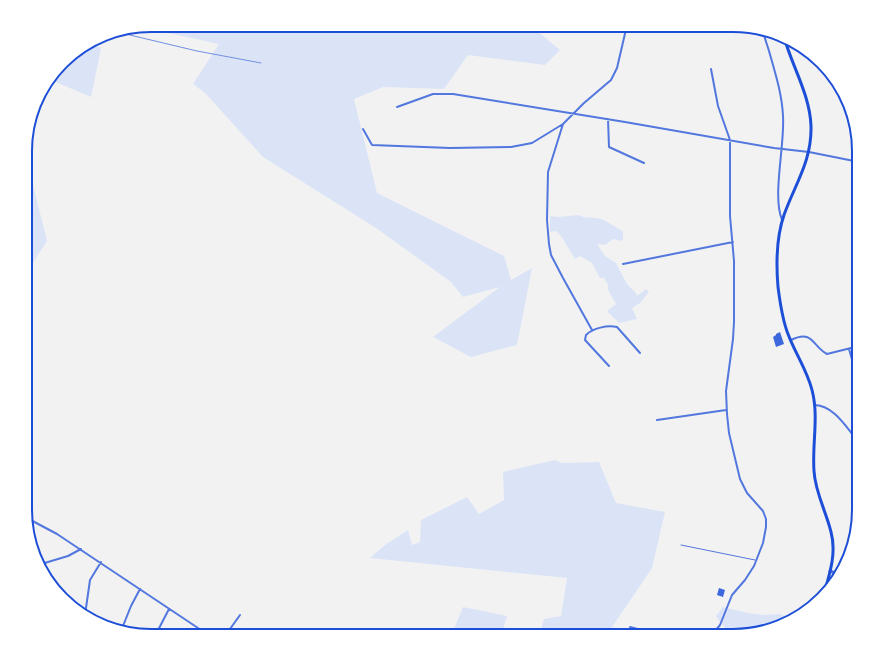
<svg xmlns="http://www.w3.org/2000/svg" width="884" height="661" font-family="Lato,sans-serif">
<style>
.green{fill:#dbe4f7}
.building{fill:#3d67dc}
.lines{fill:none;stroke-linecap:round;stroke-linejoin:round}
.service{stroke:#5277de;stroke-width:1}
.minor{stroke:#5277de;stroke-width:2}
.tertiary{stroke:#5277de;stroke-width:3}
.secondary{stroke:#1d4ed8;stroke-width:3}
.rail{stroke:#7290e2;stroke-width:1}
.rim{fill:none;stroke:#1d4ed8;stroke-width:2}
</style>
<rect width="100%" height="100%" fill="#f2f2f2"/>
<path class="green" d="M151 25H530L560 50 545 65 468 55 444 89 383 87 354 99 377 193 504 256 511 280 532 268 517 345 471 357 433 337 500 287 463 297 451 282 376 228 263 157 205 93 193 84 219 44 140 27Z
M91 43 101 48 91 97 49 79 68 56Z
M26 157 47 241 30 267V253L26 238Z
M579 215C584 219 591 217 597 218 607 220 614 227 623 231V239L621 241 613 239 605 245 597 244 605 256 616 263 627 284 636 293 637 296 646 289 649 292 640 303 632 308 637 319 619 323 607 311 616 304 608 290V285L604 278H600L592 263 580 256 575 259 561 236 556 231 550 232V216L558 217Z
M555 460 562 463 599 462 616 503 665 512 652 568 606 636H539L544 619 561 616 567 578 370 558 385 545 408 530 412 545 420 542 421 520 467 497 479 514 504 500 503 472Z
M463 607 507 616 501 636H451Z
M723 607 748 613 762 615 779 614 793 619 788 623 733 636 720 622 716 616Z"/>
<path class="building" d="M780 332 784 344 776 347 773 337 776 335V334Z
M719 588 725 590 723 597 717 595Z"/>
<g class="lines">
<path class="service" d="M681 545 755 560"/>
<path class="minor" d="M763 30C764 37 767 44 769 51 775 72 782 94 783 116 785 146 772 195 782 220
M711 69 718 106 730 140V216L734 261V322L733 339 726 391 727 414 729 433 740 479 747 493 763 511 766 519V527L763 543 754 566 745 580 732 595 720 625 711 636
M397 107 433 94H453L625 122 774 148 809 152 859 162
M608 119 609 147 644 163
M563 124 548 172 547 220 549 244 551 255 563 278 592 330
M363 129 372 145 450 148 511 147 532 143 563 124 584 103 611 80 617 68 627 25
M623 264 733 242
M791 340C813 329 812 346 827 354L859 346
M849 349 859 384
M609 366 585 340 586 335C593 328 607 325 617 327L640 353
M815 405C835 406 847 429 859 442
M657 420 726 410
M25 517 57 534 210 636
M38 565 68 556 81 549
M85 615 90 580 101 562
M630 627 664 636
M121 631 131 606 140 589
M155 636 169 609
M225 636 240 615"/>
<path class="tertiary" d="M830 571 835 573 838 577"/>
<path class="secondary" d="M784 37C792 66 810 95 811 126 812 161 795 184 784 215 776 238 776 263 778 287 780 302 782 319 788 334 795 353 807 370 812 390 819 416 812 444 814 471 815 492 826 511 831 532 837 554 829 576 823 597"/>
<path class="rail" d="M113 31 197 51 261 63"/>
</g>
<path d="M0 0H884V661H0ZM151 32H733A119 119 0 0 1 852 151V510A119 119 0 0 1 733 629H151A119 119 0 0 1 32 510V151A119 119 0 0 1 151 32Z" fill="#fff" fill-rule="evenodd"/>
<path class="rim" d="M151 32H733A119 119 0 0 1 852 151V510A119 119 0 0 1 733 629H151A119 119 0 0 1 32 510V151A119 119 0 0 1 151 32Z"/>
</svg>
